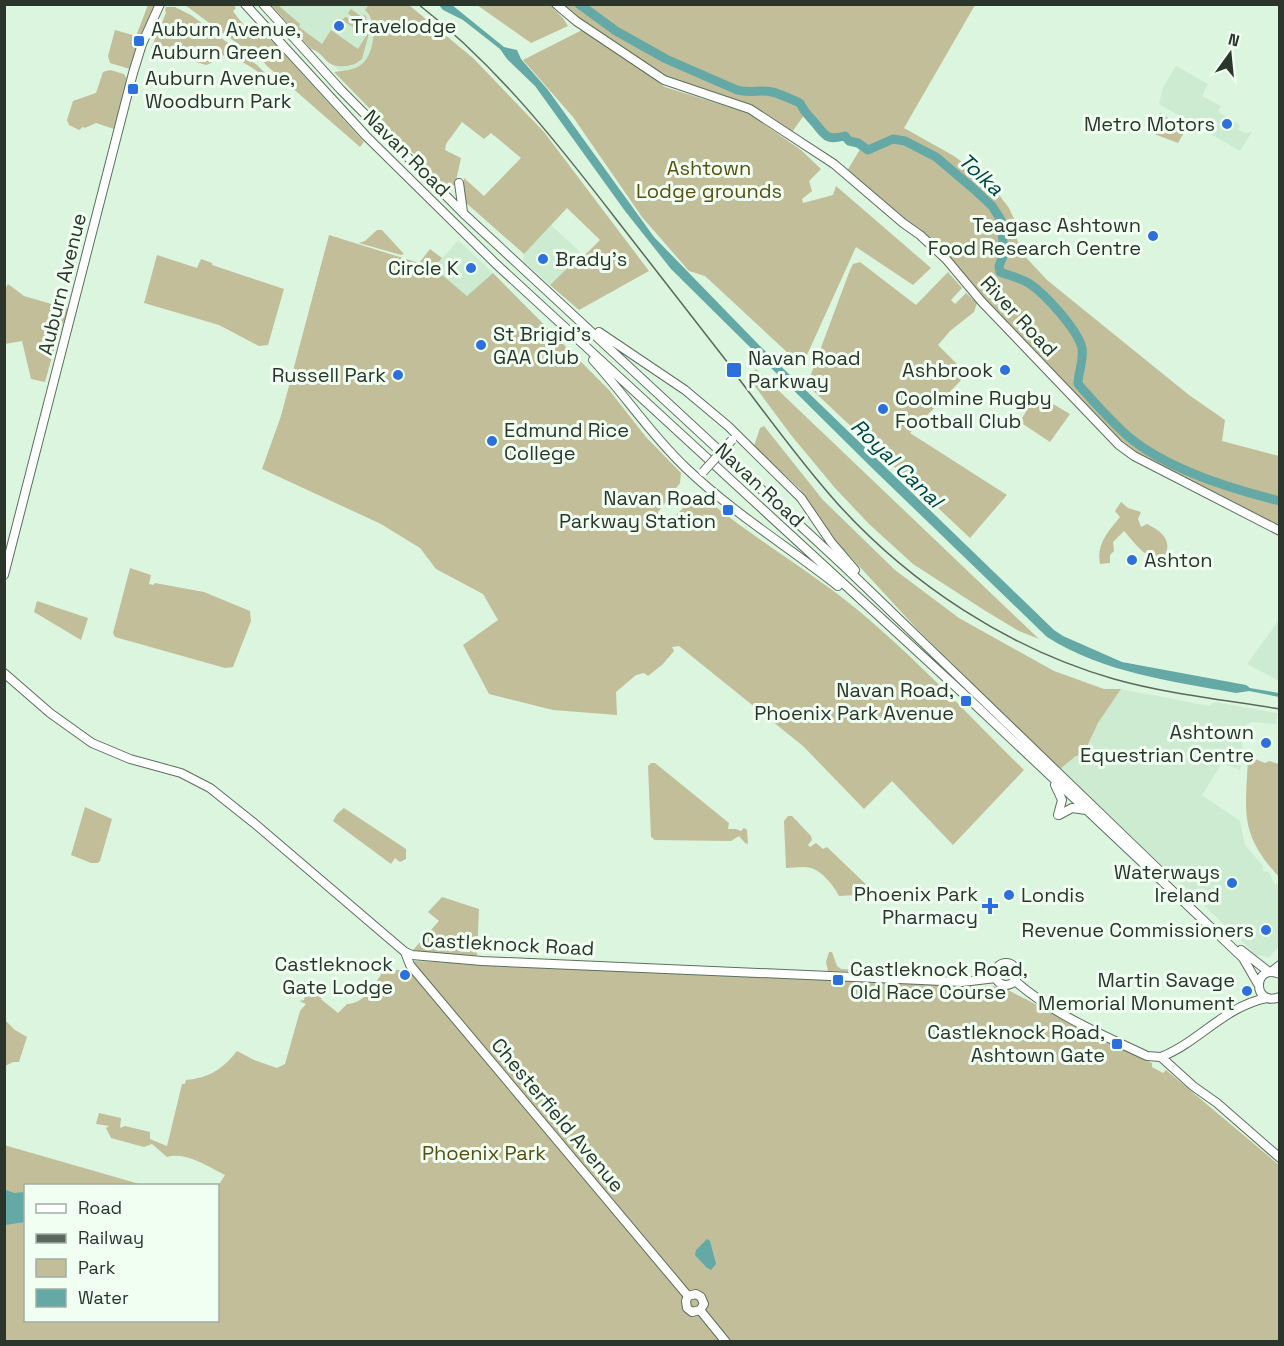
<svg xmlns="http://www.w3.org/2000/svg" width="1284" height="1346" font-family="'Space Grotesk',sans-serif">
<style>
.built{fill:#cdebd0}
.green{fill:#c2be9a}
.water{fill:#64a9a6}
.lines{fill:none;stroke-linecap:round;stroke-linejoin:round}
.river{stroke:#64a9a6;stroke-width:9}
.tertiary-casing{stroke:#5b705d;stroke-width:10}
.secondary-casing{stroke:#5b705d;stroke-width:10}
.tertiary{stroke:#fff;stroke-width:8}
.secondary{stroke:#fff;stroke-width:8}
.rail{stroke:#5a685c;stroke-width:1.5}
.tertiary-bridge-casing{stroke:#5b705d;stroke-width:10;stroke-linecap:butt}
.tertiary-bridge{stroke:#fff;stroke-width:8}
.poi-dot{fill:#2d6fdc;stroke:#f0fff2;stroke-width:2}
.labels{text-anchor:middle;dominant-baseline:central;stroke-width:6;stroke-linejoin:round;paint-order:stroke}
.poi-label{font-size:20px;fill:#2b352c;stroke:#f0fff2;text-anchor:end}
.street-label{font-size:20px;fill:#2b352c;stroke:#f0fff2}
.park-label{font-size:20px;fill:#554f10;stroke:#f0fff2}
.water-label{font-size:21px;font-style:italic;fill:#004342;stroke:#f0fff2}
</style>
<rect width="100%" height="100%" fill="#dcf5df"/>
<path class="built" d="M275 5H387L360 92 340 72Z
M1176 66 1208 84 1202 96 1221 106 1218 112 1240 125 1238 130 1245 133 1252 132 1240 151 1159 104 1163 87Z
M551 225 582 254 550 285 523 261 524 254Z
M458 240 493 273 467 296 434 268Z
M1279 620V681L1247 664Z
M1121 689 1209 706 1215 702 1277 713 1276 724 1253 722 1247 724 1241 735 1243 755 1240 770 1222 763 1202 795 1240 821 1245 845 1263 866V871L1269 872 1274 883 1279 885V946L1269 957 1256 955 1060 769 1076 756 1083 755 1098 723Z"/>
<path class="green" d="M148 5H155L140 39 130 69 110 63 108 56 115 30 136 36Z
M185 5H233L236 8 233 11C248 34 255 27 273 42L364 142 360 147 267 66 263 61 246 50Z
M271 5H278L300 24 299 27 322 44 331 30 358 49 366 36 342 20 345 17 349 18 351 16 348 13 351 9 362 17 364 15 366 16 369 33 362 59C356 64 351 66 344 66 324 68 326 53 311 49Z
M366 5H409L473 58 544 132 649 271 579 310 550 285 582 254H586L600 240 567 208 524 254 464 201V178L484 196 521 158 491 133 484 139 462 122 446 144 445 150 461 158 455 185 452 187 447 188 334 72C343 71 355 70 362 64 375 53 378 21 365 10L368 6Z
M477 5H550L563 18 568 26 531 43Z
M561 5H975L904 128 954 156 990 183 1009 208 1014 219 1019 250 1047 280 1189 395 1225 420 1222 441 1279 456V528L1135 455 886 205 847 171 862 146 849 141 844 136C822 142 819 127 805 114L792 132 752 107 665 77 587 24Z
M166 7H175L191 15 257 65 269 77 270 81C252 67 238 56 214 54L211 63 206 65 151 48 166 13 165 10Z
M586 28 665 87 748 113 801 150 821 169 809 181 812 191 802 199 803 203 833 195 836 186 931 268 913 285 856 247 802 366 705 276 689 271 642 217 573 117 523 60Z
M110 70 124 74 127 79 117 130 96 123 85 128 83 127 79 130 69 125 67 120 73 101 96 93 103 72Z
M1160 113 1186 129 1178 143 1149 132Z
M377 230H382L404 254 401 255 359 243 365 241Z
M329 235 419 263 430 249 442 258 434 268 467 296 493 273 609 390 646 437 681 473 680 483 658 512 668 523 695 496 701 495C756 541 820 576 873 623 926 669 974 721 1024 770L953 845 892 781 864 809 803 746 679 646 672 647 674 651 663 664 648 676 644 673 636 675 616 692 617 715 553 710 489 694 463 645 498 620 483 594 436 569 420 548 381 524 262 469 281 416Z
M157 255 197 268 201 259 212 263V265L284 289 268 345 259 346 219 325 144 303Z
M860 262 916 305 948 272 962 288 951 300 955 304 966 293 977 303 974 312 950 331 938 345 967 374 910 433 1007 495 970 538 807 385 850 270 853 264Z
M8 284 24 296 69 309 55 346 45 382 31 379 22 341 5 344V289Z
M756 369 1039 639 1019 631 984 610 913 564 869 524 835 488 791 435 748 377Z
M1036 394 1070 414 1050 442 1020 422Z
M764 426 823 500 895 570 959 618 1054 671 1104 689H1121L1098 723 1083 755 1076 756 1060 769 917 629 835 540 800 489 754 446 760 428Z
M1121 502 1128 508 1141 512 1138 519 1141 527 1147 524C1165 533 1173 542 1163 561 1145 559 1135 543 1124 531L1113 542 1114 551 1110 555V563L1100 564C1096 544 1108 532 1120 517L1115 511Z
M130 568 151 575 149 584 153 585 155 583 204 592 250 611 251 621 233 667 225 668 115 637 113 633Z
M37 601 88 618 81 640 34 612Z
M1248 756 1265 763 1269 761 1279 764V877C1238 832 1246 812 1248 756Z
M651 763H655L729 823 728 829H736L741 831 744 828 747 830 748 844 745 843 739 836 731 841 655 840 651 837 648 766Z
M85 807 112 819 100 861 98 863H91L71 855Z
M344 808 406 849V859L400 862 395 858 391 864 333 821 337 814Z
M788 816H792L811 836 812 840 808 845 810 847 816 843 823 849 827 847 876 894 839 896C834 886 822 871 811 868 803 866 794 868 786 868L784 821Z
M442 897 479 909 477 955 474 957 419 954 413 950 439 921 428 912Z
M829 952H832L837 966 841 969 879 971 891 967 931 969 939 972V974L828 971 826 962Z
M415 961 1002 987 1147 1061 1152 1063V1067L1163 1073 1166 1070 1279 1165V1341H5L4 1145 143 1185 26 1186V1320H218V1188H220L218 1186 225 1175C209 1167 185 1151 167 1157L152 1144 144 1147 111 1138 106 1128 109 1126 96 1124 99 1113 121 1118 120 1128 125 1126 150 1132V1139L167 1146 182 1084H185L186 1080C209 1078 223 1069 237 1051L254 1060 277 1068 285 1064 300 1011 306 1004 299 1001 304 1000 305 996 301 988 305 981 313 984 322 1000 338 1013 347 1004C365 1004 375 983 384 970H403Z
M4 1019 15 1030 27 1037 19 1062H13L5 1066Z"/>
<path class="water" d="M439 5H452L504 47 517 50 521 59 548 90 654 237 759 345 1054 630 1063 636 1122 662 1246 685 1250 688 1279 693V697L1249 691 1236 693C1171 681 1104 673 1047 637L872 468 671 269 625 211 535 86 507 59 500 49 463 20 443 10Z
M6 1190 14 1193 25 1192V1222L5 1225V1191Z
M707 1239 710 1241 716 1264 711 1270 707 1268 695 1255 696 1250Z"/>
<g class="lines">
<path class="river" d="M579 4 616 31 666 59 737 90C750 94 759 89 772 92 781 94 791 99 800 103 804 112 809 116 815 123 825 135 826 141 845 136L849 141 858 143 868 150 893 139 905 141 936 157 975 190 992 206 1001 220 1004 254 999 266 1000 272C1010 276 1021 278 1030 284 1045 294 1078 330 1082 348 1084 361 1078 372 1078 384 1095 403 1111 422 1130 438 1169 470 1231 489 1280 501"/>
<defs>
<path id="tertiary" d="M4 575 133 73 142 44 160 4
M405 952 410 965 688 1296
M1271 972 1280 965
M1161 1057C1199 1042 1225 1006 1267 998
M688 1296 696 1294 701 1297 704 1304 700 1310
M688 1296 686 1301 687 1308 692 1312 700 1310
M700 1310 726 1342"/>
<path id="secondary" d="M245 4 366 136 496 264 968 698 1162 881 1243 958 1258 984
M263 4 341 90 463 213 846 568 1161 872
M556 4 576 21 664 80 750 109 834 164 903 223 920 235 946 259 982 302 1119 445 1134 456 1280 531
M459 183 463 212
M599 332 685 390 728 426 801 498 831 542 855 570
M593 360C625 395 651 435 686 468 732 512 787 546 838 586
M4 673 50 713 92 743 130 759 181 773 210 788 254 823 405 952 412 955 482 961 921 980 962 982 996 978
M1055 785 1062 800 1058 815
M1059 815 1072 808 1086 810
M1241 950 1269 972
M995 974a11 11 0 1 1 22 0a11 11 0 1 1-22 0Z
M1280 974C1252 962 1252 1008 1280 997
M1014 980C1052 1014 1101 1034 1147 1056L1161 1057 1193 1086 1217 1103 1280 1158"/>
</defs>
<use href="#tertiary" class="tertiary-casing"/>
<use href="#secondary" class="secondary-casing"/>
<use href="#tertiary" class="tertiary"/>
<use href="#secondary" class="secondary"/>
<path class="rail" d="M418 4C496 65 556 141 616 219 653 267 691 315 728 363
M736 375C769 418 801 463 837 503 910 584 1009 649 1114 679 1167 694 1225 700 1280 709"/>
<defs>
<path id="tertiary-bridge" d="M703 472 732 440"/>
</defs>
<use href="#tertiary-bridge" class="tertiary-bridge-casing"/>
<use href="#tertiary-bridge" class="tertiary-bridge"/>
</g>
<g class="poi-dot">
<circle cx="339" cy="26" r="6"/>
<rect x="133" y="35" width="12" height="12" rx="3"/>
<rect x="127" y="83" width="12" height="12" rx="3"/>
<circle cx="1227" cy="124" r="6"/>
<circle cx="1153" cy="236" r="6"/>
<circle cx="543" cy="259" r="6"/>
<circle cx="471" cy="268" r="6"/>
<circle cx="481" cy="345" r="6"/>
<rect x="726" y="362" width="16" height="16" rx="3"/>
<circle cx="1005" cy="370" r="6"/>
<circle cx="398" cy="375" r="6"/>
<circle cx="883" cy="409" r="6"/>
<circle cx="492" cy="441" r="6"/>
<rect x="722" y="504" width="12" height="12" rx="3"/>
<circle cx="1132" cy="560" r="6"/>
<rect x="960" y="695" width="12" height="12" rx="3"/>
<circle cx="1266" cy="743" r="6"/>
<circle cx="1232" cy="883" r="6"/>
<circle cx="1009" cy="895" r="6"/>
<path d="M987 897h6v6h6v6h-6v6h-6v-6h-6v-6h6z"/>
<circle cx="1266" cy="930" r="6"/>
<circle cx="405" cy="975" r="6"/>
<rect x="832" y="974" width="12" height="12" rx="3"/>
<circle cx="1247" cy="991" r="6"/>
<rect x="1111" y="1038" width="12" height="12" rx="3"/>
</g>
<g class="labels">
<g class="poi-label">
<text x="351" y="26" text-anchor="start">Travelodge</text>
<text x="151" y="29" text-anchor="start">Auburn Avenue,<tspan x="151" dy="23">Auburn Green</tspan></text>
<text x="145" y="78" text-anchor="start">Auburn Avenue,<tspan x="145" dy="23">Woodburn Park</tspan></text>
<text x="1215" y="124">Metro Motors</text>
<text x="1141" y="225">Teagasc Ashtown<tspan x="1141" dy="23">Food Research Centre</tspan></text>
<text x="555" y="259" text-anchor="start">Brady's</text>
<text x="459" y="268">Circle K</text>
<text x="493" y="334" text-anchor="start">St Brigid's<tspan x="493" dy="23">GAA Club</tspan></text>
<text x="748" y="358" text-anchor="start">Navan Road<tspan x="748" dy="23">Parkway</tspan></text>
<text x="993" y="370">Ashbrook</text>
<text x="386" y="375">Russell Park</text>
<text x="895" y="398" text-anchor="start">Coolmine Rugby<tspan x="895" dy="23">Football Club</tspan></text>
<text x="504" y="430" text-anchor="start">Edmund Rice<tspan x="504" dy="23">College</tspan></text>
<text x="716" y="498">Navan Road<tspan x="716" dy="23">Parkway Station</tspan></text>
<text x="1144" y="560" text-anchor="start">Ashton</text>
<text x="954" y="690">Navan Road,<tspan x="954" dy="23">Phoenix Park Avenue</tspan></text>
<text x="1254" y="732">Ashtown<tspan x="1254" dy="23">Equestrian Centre</tspan></text>
<text x="1220" y="872">Waterways<tspan x="1220" dy="23">Ireland</tspan></text>
<text x="978" y="894">Phoenix Park<tspan x="978" dy="23">Pharmacy</tspan></text>
<text x="1021" y="895" text-anchor="start">Londis</text>
<text x="1254" y="930">Revenue Commissioners</text>
<text x="393" y="964">Castleknock<tspan x="393" dy="23">Gate Lodge</tspan></text>
<text x="850" y="969" text-anchor="start">Castleknock Road,<tspan x="850" dy="23">Old Race Course</tspan></text>
<text x="1235" y="980">Martin Savage<tspan x="1235" dy="23">Memorial Monument</tspan></text>
<text x="1105" y="1032">Castleknock Road,<tspan x="1105" dy="23">Ashtown Gate</tspan></text>
</g>
<g class="street-label">
<text transform="translate(407 153) rotate(45)">Navan Road</text>
<text transform="translate(62 284) rotate(-76)">Auburn Avenue</text>
<text transform="translate(1019 316) rotate(47)">River Road</text>
<text transform="translate(760 485) rotate(43)">Navan Road</text>
<text transform="translate(508 944) rotate(3)">Castleknock Road</text>
<text transform="translate(558 1115) rotate(50)">Chesterfield Avenue</text>
</g>
<g class="park-label">
<text x="709" y="168">Ashtown<tspan x="709" dy="23">Lodge grounds</tspan></text>
<text x="484" y="1153">Phoenix Park</text>
</g>
<g class="water-label">
<text transform="translate(981 174) rotate(43)">Tolka</text>
<text transform="translate(897 463) rotate(44)">Royal Canal</text>
</g>
</g>
<rect width="1284" height="1346" fill="none" stroke="#2b352c" stroke-width="12"/>
<rect x="24" y="1184" width="195" height="138" fill="#f0fff2" stroke="#a1aea3" stroke-width="1.5"/>
<rect x="36" y="1204" width="30" height="9" fill="#ffffff" stroke="#a1aea3" stroke-width="1.5"/>
<text x="78" y="1214" font-size="18" fill="#2b352c">Road</text>
<rect x="36" y="1234" width="30" height="9" fill="#5a685c" stroke="#a1aea3" stroke-width="1.5"/>
<text x="78" y="1244" font-size="18" fill="#2b352c">Railway</text>
<rect x="36" y="1259" width="30" height="18" fill="#c2be9a" stroke="#a1aea3" stroke-width="1.5"/>
<text x="78" y="1274" font-size="18" fill="#2b352c">Park</text>
<rect x="36" y="1289" width="30" height="18" fill="#64a9a6" stroke="#a1aea3" stroke-width="1.5"/>
<text x="78" y="1304" font-size="18" fill="#2b352c">Water</text>
<g transform="translate(1230 54) rotate(15)" stroke="#f0fff2" stroke-width="4.5" paint-order="stroke">
<path d="M0-4.5L10 22L0 15L-10 22Z" fill="#2b352c"/>
<text y="-9" font-size="16" font-weight="bold" text-anchor="middle" fill="#2b352c">N</text>
</g>
</svg>
